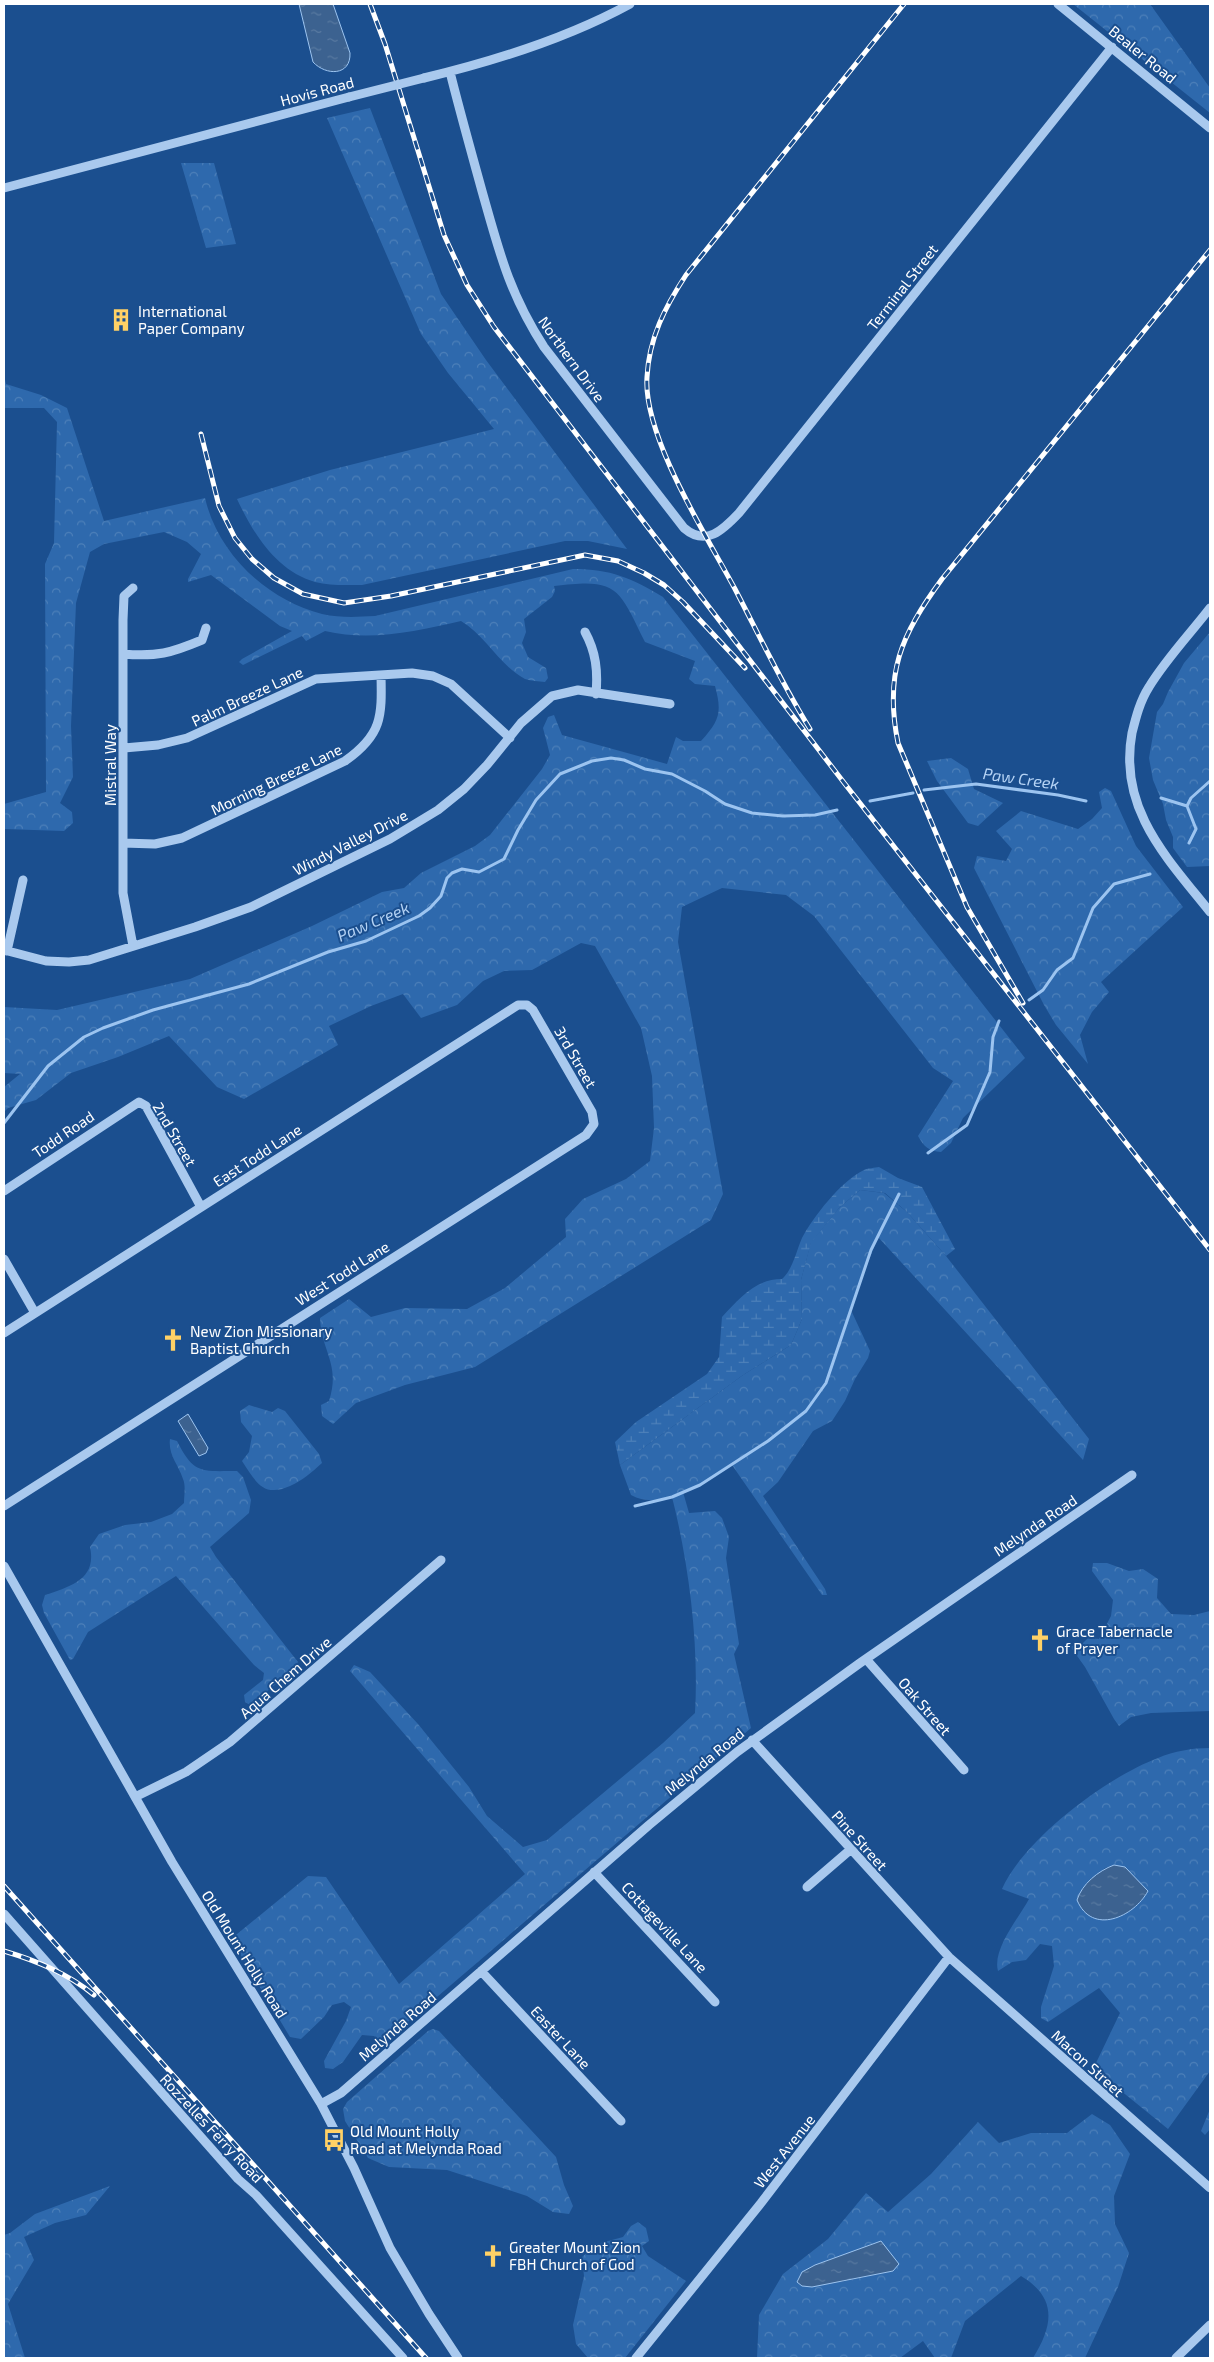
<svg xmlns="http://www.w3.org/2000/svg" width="1214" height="2362" font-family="'Exo 2',sans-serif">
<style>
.forest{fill:url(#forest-crowns);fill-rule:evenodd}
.wetland{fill:url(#wetland-marsh)}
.water{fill:url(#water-ripples);stroke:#9cc4f0}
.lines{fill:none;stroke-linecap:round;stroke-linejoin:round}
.stream{stroke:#9cc4f0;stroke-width:3}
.minor{stroke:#a9c9ee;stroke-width:9}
.rail-casing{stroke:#fff;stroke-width:5}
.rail{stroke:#1b4f8f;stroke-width:3;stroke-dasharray:9;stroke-linecap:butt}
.minor-bridge{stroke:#a9c9ee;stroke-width:9}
.labels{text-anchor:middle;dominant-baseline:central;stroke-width:4;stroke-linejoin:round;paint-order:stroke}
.street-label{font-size:15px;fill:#fff;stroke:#1b4f8f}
.poi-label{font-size:15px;fill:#fff;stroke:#1b4f8f;text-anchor:start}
.water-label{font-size:16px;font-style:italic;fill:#b5d3f5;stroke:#1b4f8f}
</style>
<defs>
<pattern id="forest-crowns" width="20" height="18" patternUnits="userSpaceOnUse" patternTransform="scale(1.25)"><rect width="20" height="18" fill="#2e69ad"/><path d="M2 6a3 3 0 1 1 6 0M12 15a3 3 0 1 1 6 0" fill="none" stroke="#4d80b9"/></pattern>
<pattern id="wetland-marsh" width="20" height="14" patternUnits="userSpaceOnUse" patternTransform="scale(1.25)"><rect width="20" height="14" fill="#2e69ad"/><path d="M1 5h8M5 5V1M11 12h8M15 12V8" fill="none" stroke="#4d80b9"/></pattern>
<pattern id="water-ripples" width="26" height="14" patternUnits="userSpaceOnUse" patternTransform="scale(1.25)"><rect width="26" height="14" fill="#3c6290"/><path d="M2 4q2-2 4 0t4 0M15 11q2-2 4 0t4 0" fill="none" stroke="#597aa1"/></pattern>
</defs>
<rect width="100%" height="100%" fill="#1b4f8f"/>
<path class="forest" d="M1073 4H1150L1210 88V113Z
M370 108 441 294 486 360 627 549 588 541H565L362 585C346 585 330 586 315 582 276 571 253 533 237 499L330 470 494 429 448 373 421 334 327 118Z
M181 163H214L236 244 206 248Z
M4 375 6 384 41 395 67 408 104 521 205 498C218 554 267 600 322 614 340 618 357 617 375 616L573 569C611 569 631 578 663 597L1025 1058 963 1118 951 1143 941 1152C929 1151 924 1147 918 1136L953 1081 933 1068 814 916 786 895 722 888 682 907 678 942 723 1194 711 1220 475 1367 405 1385 356 1403 333 1424 322 1416 321 1405 329 1401C341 1364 321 1351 320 1318L349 1299 371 1317 405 1308 467 1309 505 1288 566 1237 565 1219 583 1199 626 1179 650 1161 654 1128 652 1076 641 1028 595 946 581 943 532 970 504 971 483 981 457 1005 421 1018 403 994 371 1006 329 1026 338 1045 244 1099 217 1087 169 1036 118 1057 71 1073 36 1100 8 1108 4 1112V1087L20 1074 4 1073V1007L57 1010 190 979 312 926 382 892 404 888 421 873 475 846 490 835 542 769 550 755 543 728 548 717 554 715 562 735 667 764 676 737 683 741H701C720 720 722 712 715 686L695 684 689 679 695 661 645 642C618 587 618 578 554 586L555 591 552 597 524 619 526 632 522 643 528 657 546 668 548 678 545 682C539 681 531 681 525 679 500 666 486 636 461 621 416 631 371 642 325 631L306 641 302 636 243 665 239 662 242 659 292 631 280 626 211 575 188 582V579L201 554 187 542 164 532 104 544 90 552 76 603 71 726 73 777 60 803 72 812 73 823 64 831 4 829V804L46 792 45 564 54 543 57 422 44 408H4Z
M1210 632V866L1187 867 1173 848V837L1166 820 1163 804 1153 780 1149 758 1157 712 1163 704 1168 692 1184 663Z
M951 758 968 769 974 789 1003 803 978 826 968 823 937 781 927 761Z
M1105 788 1111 791 1136 846 1183 907 1101 982 1109 992 1092 1012 1080 1035 1088 1064 1056 1025 1044 1005 974 868 977 856 1006 861 1012 849 996 831 1021 811 1078 829 1092 819 1102 808 1099 792Z
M860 1190 884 1193 907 1212 946 1256 1089 1439 1083 1460 878 1237 850 1308 870 1351 868 1358 855 1379 845 1401 832 1421 813 1431 778 1482 763 1496 825 1589 827 1595H822L732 1465 700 1485 683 1492 689 1513 715 1511 722 1518 729 1537 726 1558 739 1644 734 1654 751 1728 382 2044 374 2036 362 2035 343 2062 333 2069 325 2068 324 2061 346 2021 351 2007 344 2002 332 2005 324 2017 301 2039 290 2037 231 1939 308 1876 326 1877 399 1984 525 1874 350 1671 354 1665 370 1672 418 1724 469 1787 487 1816 523 1847 547 1840 663 1743 695 1713C699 1644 689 1564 672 1497 657 1500 646 1503 631 1495L620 1465 743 1375 791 1345 802 1319 801 1280 811 1242 839 1208Z
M249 1405 272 1412 278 1408 285 1411 319 1454 322 1463C311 1473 303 1480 290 1486 263 1498 256 1482 242 1461L249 1452 252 1436 241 1422 240 1411Z
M170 1439 177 1441C194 1475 202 1471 237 1471L243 1477 251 1500 249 1513 210 1547 216 1557 298 1662 292 1671 250 1705 245 1702 244 1695 263 1680 264 1673 254 1665 176 1576 88 1632 73 1659 70 1660 44 1613 42 1605 45 1595C71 1586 97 1579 90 1547L99 1534 125 1525 151 1522 172 1514 184 1503C184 1496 186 1486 183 1479 178 1464 168 1455 170 1439Z
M1093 1563H1107L1129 1571 1143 1569 1158 1579 1157 1598 1171 1614 1194 1615 1210 1611V1711L1151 1713 1131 1717 1119 1726 1114 1719 1085 1667 1070 1646H1080L1088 1638 1099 1639 1111 1616 1113 1600 1092 1571Z
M1210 1748V2071L1168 2129 1120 2090 1096 2063 1120 2013 1099 1988 1048 2022 1041 2018V2007L1054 1966 1052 1946 1040 1944 1026 1960 1012 1962 998 1971C992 1949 1019 1918 1029 1899L1002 1889C1024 1839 1107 1777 1158 1758 1174 1751 1193 1748 1210 1748ZM1114 1865 1148 1891 1144 1897 1115 1918 1086 1884 1105 1868Z
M433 2029 439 2031 556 2157 564 2185 573 2206 569 2214 553 2212 527 2196 447 2170 389 2167 368 2158 345 2121 343 2109 347 2102 428 2031Z
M1210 2109V2129L1205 2135 1201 2131Z
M1092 2114 1110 2125 1130 2154 1114 2196 1115 2224 1129 2253 1118 2287 1085 2358H1033C1053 2326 1058 2298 1021 2276L965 2321 951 2358H935L923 2341 900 2358H757L759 2315 783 2274 828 2239 866 2193 888 2212 931 2174 978 2122 999 2143 1031 2133H1067ZM881 2241 893 2271 841 2282 802 2272 815 2265Z
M110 2186 86 2215 55 2223 24 2237 34 2260 8 2304 25 2358H4V2235L10 2233 35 2214Z
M638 2222 646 2228 649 2241 642 2246 648 2256 686 2281 625 2358H588L576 2344 573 2325 584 2276 582 2257 597 2244 623 2237 631 2226Z"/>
<path class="wetland" d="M879 1167 898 1178 922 1187 955 1249 946 1256 907 1212 885 1193 860 1190 839 1208 811 1243 801 1280 802 1319 791 1345 743 1375 620 1465 615 1442 636 1422 707 1374 719 1357 722 1317C739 1299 755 1279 782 1279 793 1269 796 1252 802 1238 813 1217 842 1180 864 1170 868 1168 875 1168 879 1167Z"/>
<path class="water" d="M299 4H333L350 53C351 76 326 76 313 62Z
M188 1414 208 1448 206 1453 199 1456 178 1421Z
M1114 1865 1125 1867 1148 1891C1134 1917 1092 1936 1077 1900 1082 1884 1098 1871 1114 1865Z
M881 2241 899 2264 893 2271 812 2287 802 2286 797 2282 802 2272 815 2265Z"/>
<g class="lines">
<path class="stream" d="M924 790 976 784 1058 795 1086 801
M1161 798 1187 806
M870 801 913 793
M1187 806 1196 829 1189 843
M1187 806 1191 798 1210 781
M1029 1000 1043 990 1057 970 1073 958 1093 908 1114 884 1150 874
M4 1123 48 1066 84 1037 103 1028 153 1010 249 984 328 952 366 941 419 916 430 908 441 896 447 878 452 873 462 869 479 872 504 859 518 830 536 800 560 774 592 761 611 758 624 760 645 769 672 774 705 791 725 804 752 813 783 816 815 815 837 810
M928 1153 967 1125 990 1072 993 1037 999 1021
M635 1506 672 1497 700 1485 768 1441 806 1411 826 1383 871 1250 899 1194"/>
<path class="minor" d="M1058 4 1210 128
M450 72C460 112 471 151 482 191 499 251 509 293 544 347L684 528C706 547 723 530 739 513L1112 47
M424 78C495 61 566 39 630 4
M4 188 349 97
M1210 608C1190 634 1166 659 1149 687 1140 701 1136 717 1132 733 1118 809 1167 858 1210 912
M585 632C596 652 598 671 596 694
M123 654C157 657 171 653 202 640L206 628
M124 748 158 745 187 738 316 679 412 673 433 676 451 684 510 738
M123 843 155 844 182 838 345 761C382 735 382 717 381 675
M133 946 123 893V620L124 596 133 588
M4 950 46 961 69 962 89 960 195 927 251 907 390 839 438 810 464 789 487 765 521 723 552 696 578 690 670 704
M7 951 23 880
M4 1191 139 1102 146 1106 201 1207
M4 1259 35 1313
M4 1333 518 1005H527L533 1010 592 1112 594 1124 586 1135 4 1506
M4 1566 172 1862 321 2104 354 2168 390 2248 429 2314 458 2358
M866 1659 964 1770
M752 1740 949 1957 1210 2188
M135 1797 186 1772 230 1742 441 1560
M594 1872 715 2002
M807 1887 850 1850
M4 1914 238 2179 256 2195 403 2358
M481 1971 621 2121
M321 2104 341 2093 649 1825 737 1752 860 1663 1132 1475
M636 2358 761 2203 949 1957
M1176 2358 1210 2325"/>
<defs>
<path id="rail" d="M370 4 385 44 444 235 467 285 494 327 845 784 1210 1250
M201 434 219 506 235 538 252 559 274 578 303 594 344 603 391 596 585 555 618 561 644 573 664 585 683 602 745 668
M810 729C782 684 759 635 735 589 706 535 643 436 647 377 649 338 665 307 686 275L904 4
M1023 1003 967 907 898 743C884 673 901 635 942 579L1210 250
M4 1886 426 2358
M4 1951C37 1961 67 1973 94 1995"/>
</defs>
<use href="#rail" class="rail-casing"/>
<use href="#rail" class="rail"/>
<path class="minor-bridge" d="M349 97 424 78"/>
</g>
<defs>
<symbol id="building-bare" viewBox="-9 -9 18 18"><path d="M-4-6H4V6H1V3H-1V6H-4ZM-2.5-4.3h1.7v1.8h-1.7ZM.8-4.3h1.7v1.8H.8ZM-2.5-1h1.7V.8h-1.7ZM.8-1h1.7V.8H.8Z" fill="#ffd166" stroke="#1b4f8f" stroke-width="2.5" paint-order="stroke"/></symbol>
<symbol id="church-bare" viewBox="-9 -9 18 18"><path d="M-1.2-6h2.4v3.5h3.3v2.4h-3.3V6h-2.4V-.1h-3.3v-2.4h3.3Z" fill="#ffd166" stroke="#1b4f8f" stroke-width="2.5" paint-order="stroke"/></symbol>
<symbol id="bus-bare" viewBox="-9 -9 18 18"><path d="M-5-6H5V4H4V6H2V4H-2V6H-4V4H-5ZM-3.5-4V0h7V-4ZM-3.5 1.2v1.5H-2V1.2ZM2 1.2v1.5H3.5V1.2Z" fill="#ffd166" stroke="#1b4f8f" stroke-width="2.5" paint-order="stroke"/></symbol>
</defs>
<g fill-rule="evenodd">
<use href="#building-bare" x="105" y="304" width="32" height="32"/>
<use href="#church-bare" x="157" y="1324" width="32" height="32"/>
<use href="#church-bare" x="1024" y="1624" width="32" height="32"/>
<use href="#bus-bare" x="318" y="2124" width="32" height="32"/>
<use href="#church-bare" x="477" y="2240" width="32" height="32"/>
</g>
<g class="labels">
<g class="street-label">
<text transform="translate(1143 54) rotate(39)">Bealer Road</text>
<text transform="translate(317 91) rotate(-15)">Hovis Road</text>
<text transform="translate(902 287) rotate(-52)">Terminal Street</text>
<text transform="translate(572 359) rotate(54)">Northern Drive</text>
<text transform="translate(247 696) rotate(-25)">Palm Breeze Lane</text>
<text transform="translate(110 765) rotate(-90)">Mistral Way</text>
<text transform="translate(276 779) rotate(-26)">Morning Breeze Lane</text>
<text transform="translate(350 842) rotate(-27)">Windy Valley Drive</text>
<text transform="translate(576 1057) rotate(60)">3rd Street</text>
<text transform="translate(63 1134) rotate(-34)">Todd Road</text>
<text transform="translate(175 1134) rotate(60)">2nd Street</text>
<text transform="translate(257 1155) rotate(-33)">East Todd Lane</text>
<text transform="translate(342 1273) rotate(-32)">West Todd Lane</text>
<text transform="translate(1035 1525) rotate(-34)">Melynda Road</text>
<text transform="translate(285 1677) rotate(-41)">Aqua Chem Drive</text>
<text transform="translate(925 1706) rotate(49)">Oak Street</text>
<text transform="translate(704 1761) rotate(-39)">Melynda Road</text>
<text transform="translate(860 1840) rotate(48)">Pine Street</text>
<text transform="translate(665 1927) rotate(47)">Cottageville Lane</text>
<text transform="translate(245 1954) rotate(58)">Old Mount Holly Road</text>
<text transform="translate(397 2026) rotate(-41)">Melynda Road</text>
<text transform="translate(561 2037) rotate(47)">Easter Lane</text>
<text transform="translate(1088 2063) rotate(42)">Macon Street</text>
<text transform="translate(212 2128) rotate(47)">Rozzelles Ferry Road</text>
<text transform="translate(784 2151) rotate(-52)">West Avenue</text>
</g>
<g class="poi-label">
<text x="138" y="311">International<tspan x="138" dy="17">Paper Company</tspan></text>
<text x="190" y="1331">New Zion Missionary<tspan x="190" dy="17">Baptist Church</tspan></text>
<text x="1056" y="1631">Grace Tabernacle<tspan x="1056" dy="17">of Prayer</tspan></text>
<text x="350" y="2131">Old Mount Holly<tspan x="350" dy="17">Road at Melynda Road</tspan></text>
<text x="509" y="2247">Greater Mount Zion<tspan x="509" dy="17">FBH Church of God</tspan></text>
</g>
<g class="water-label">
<text transform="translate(1021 778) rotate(8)">Paw Creek</text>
<text transform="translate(373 921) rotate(-23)">Paw Creek</text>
</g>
</g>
<rect width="1214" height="2362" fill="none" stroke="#ffffff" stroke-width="10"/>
</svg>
